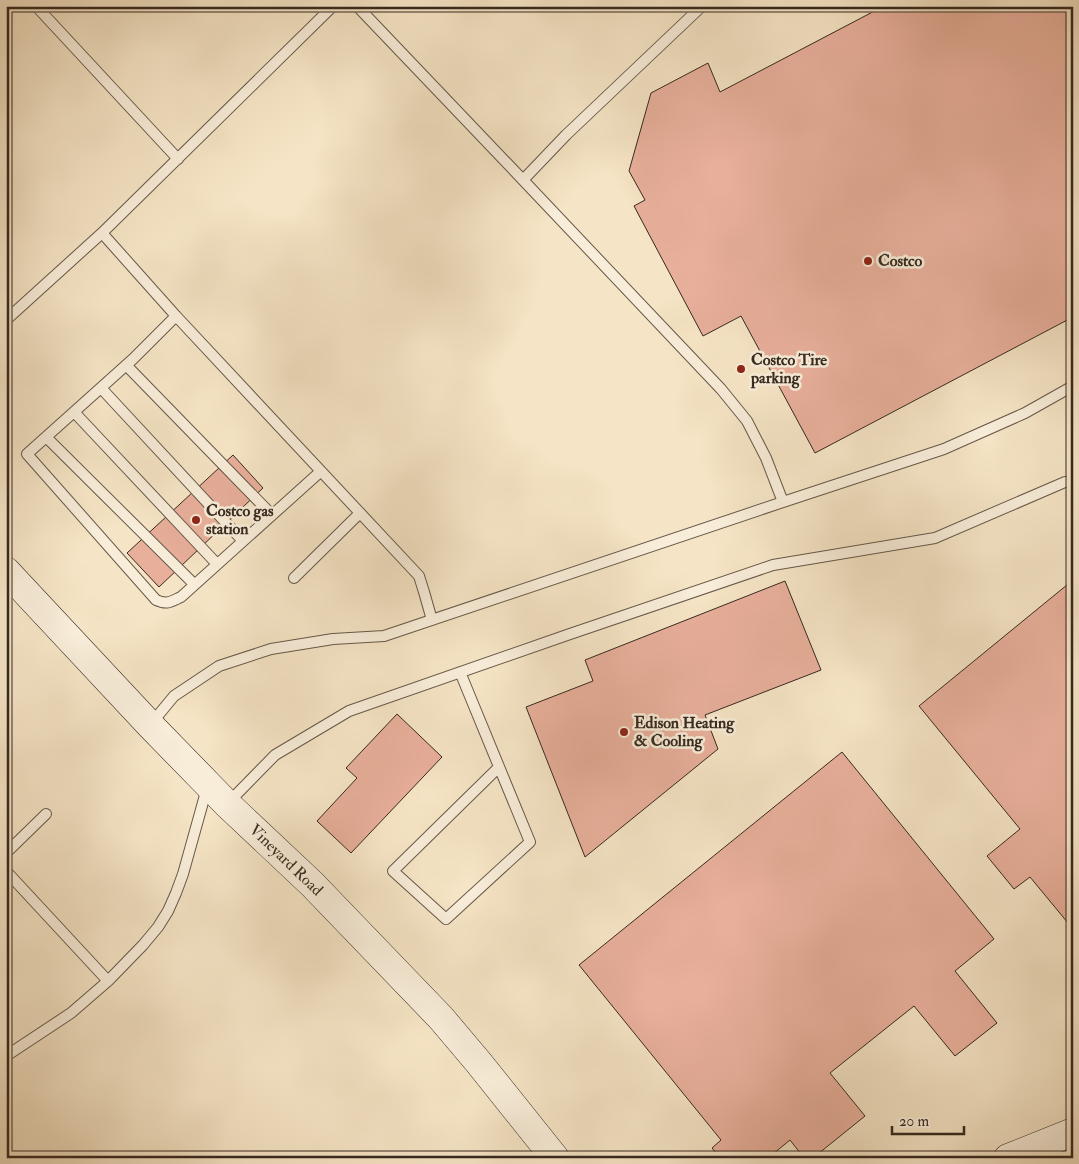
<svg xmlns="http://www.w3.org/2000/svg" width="1079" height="1164" font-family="'IM FELL Double Pica',serif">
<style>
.building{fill:#e8af9b;stroke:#362920}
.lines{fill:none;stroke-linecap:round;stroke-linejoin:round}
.lane-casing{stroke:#665849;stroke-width:12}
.secondary-casing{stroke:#362920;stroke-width:29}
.lane{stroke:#f8edd9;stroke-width:10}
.secondary{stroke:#f8edd9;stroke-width:28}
.poi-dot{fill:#8f2418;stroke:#f8edd9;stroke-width:2}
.labels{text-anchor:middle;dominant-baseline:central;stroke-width:5;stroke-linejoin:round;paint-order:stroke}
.poi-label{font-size:16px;font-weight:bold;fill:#362920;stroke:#f8edd9;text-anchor:start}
.street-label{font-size:16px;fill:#362920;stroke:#f8edd9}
</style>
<rect width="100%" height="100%" fill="#f5e4c5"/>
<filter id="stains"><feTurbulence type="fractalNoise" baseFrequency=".004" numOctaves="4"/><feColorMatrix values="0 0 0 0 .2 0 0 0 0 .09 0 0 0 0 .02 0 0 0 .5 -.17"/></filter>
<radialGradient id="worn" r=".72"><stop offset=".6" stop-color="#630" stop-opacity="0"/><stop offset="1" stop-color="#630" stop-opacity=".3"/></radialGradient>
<path class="building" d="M884 6H1073V317L815 453 741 316 703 336 634 206 645 200 629 171 651 93 708 63 720 92Z
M233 455 263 488 159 587 127 553Z
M1073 580V929L1030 877 1014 889 987 856 1020 829 919 706Z
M785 581 821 670 705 715 718 749 585 857 526 707 593 681 585 660Z
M397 714 442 757 351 853 317 821 357 778 346 768Z
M842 752 994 939 955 971 997 1023 955 1056 914 1006 830 1073 865 1116 813 1158H804L790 1140 768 1158H720L712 1148 721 1140 579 965Z"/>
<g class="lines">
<defs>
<path id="lane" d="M36 6 178 159
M357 6 523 180 566 135 702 6
M102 233 176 316 419 576 424 592 432 620
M176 316 133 359 27 454 156 600C167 605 170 602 181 597L320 472
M6 320 102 233 333 6
M126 365 272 515
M101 388 243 541
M74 412 217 564
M46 437 194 584
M783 502 944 449 1025 413 1073 386
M294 578 360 513
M460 672 530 842 446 919 393 871 499 767
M150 725 174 696 219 666 271 649 333 639 384 636 783 502 766 458 747 421 721 389 523 180
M228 803 275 755 349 711 570 634 773 565 935 538 1065 482
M6 853 46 814
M6 871 108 981
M6 1056 71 1013 108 981 143 945 158 927 168 911 176 893 183 874 207 788"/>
<path id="secondary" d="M6 571 150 725 227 804 312 884 441 1018 479 1063 555 1158
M1008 1158 1073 1132"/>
</defs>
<use href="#lane" class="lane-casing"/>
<use href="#secondary" class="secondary-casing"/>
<use href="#lane" class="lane"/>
<use href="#secondary" class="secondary"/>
</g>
<g class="poi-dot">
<circle cx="868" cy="261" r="5"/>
<circle cx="741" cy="369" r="5"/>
<circle cx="196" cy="520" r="5"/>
<circle cx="624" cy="732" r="5"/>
</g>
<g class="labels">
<g class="poi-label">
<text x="878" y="261">Costco</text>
<text x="751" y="360">Costco Tire<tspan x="751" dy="18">parking</tspan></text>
<text x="206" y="511">Costco gas<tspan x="206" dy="18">station</tspan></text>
<text x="634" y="723">Edison Heating<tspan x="634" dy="18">&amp; Cooling</tspan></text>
</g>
<g class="street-label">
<text transform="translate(286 860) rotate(44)">Vineyard Road</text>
</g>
</g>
<rect width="1079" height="1164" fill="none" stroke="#f5e4c5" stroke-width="25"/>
<rect x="8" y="8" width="1064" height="1149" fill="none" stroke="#362920" stroke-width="2.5"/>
<rect x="12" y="12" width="1054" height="1139" fill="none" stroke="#362920"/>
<path d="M892 1126v8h72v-8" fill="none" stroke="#362920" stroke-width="2.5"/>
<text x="899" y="1126" font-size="15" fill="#362920" stroke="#f8edd9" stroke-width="4" paint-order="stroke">20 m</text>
<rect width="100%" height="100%" filter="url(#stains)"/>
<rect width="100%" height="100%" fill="url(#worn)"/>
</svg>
